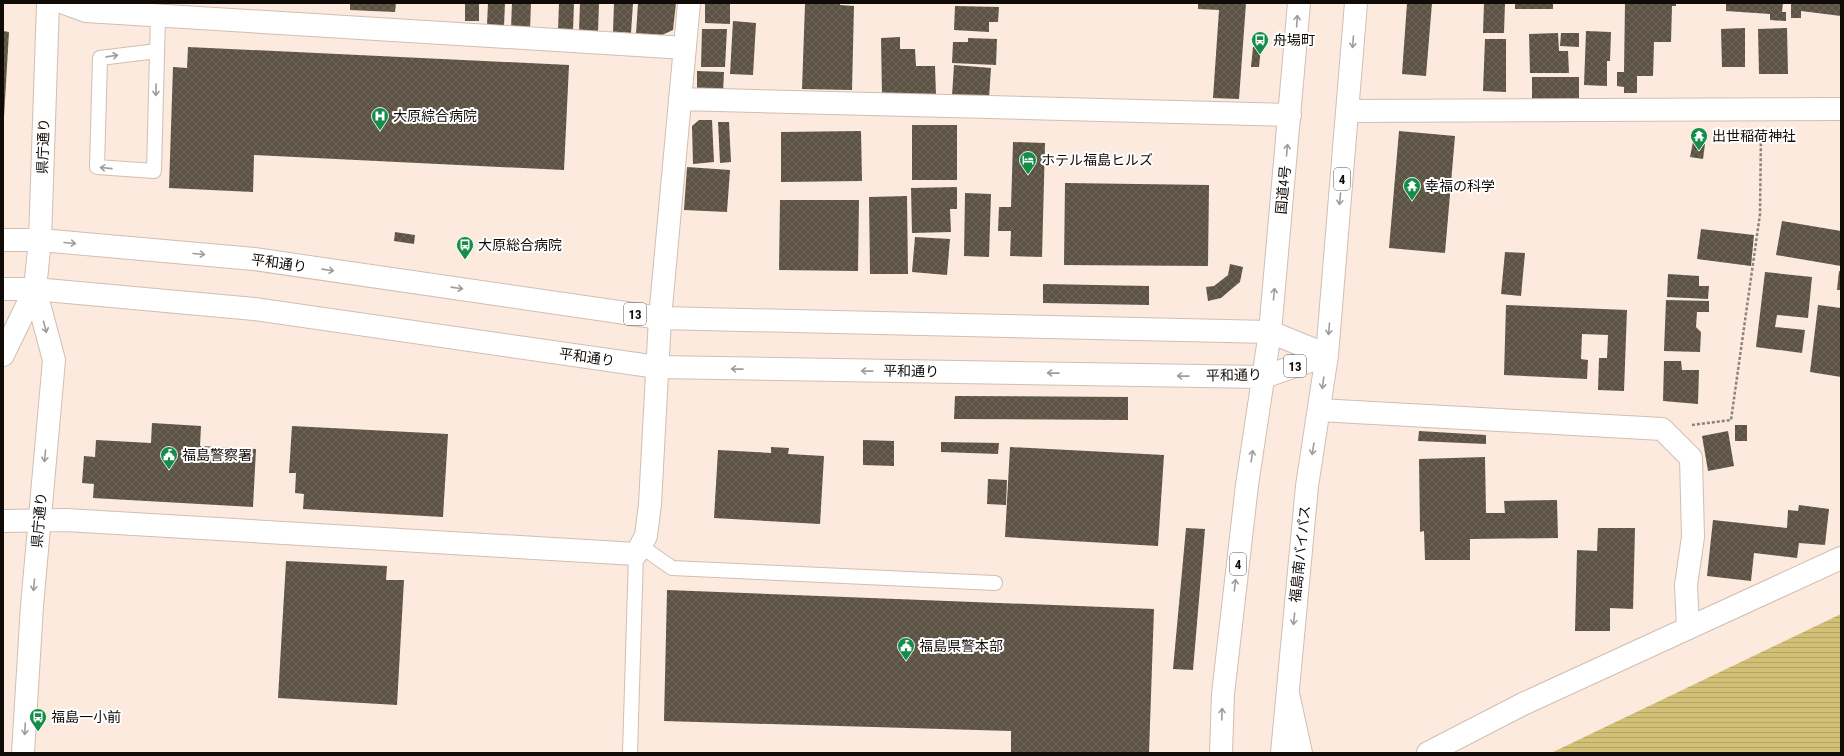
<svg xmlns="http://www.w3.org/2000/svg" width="1844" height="756" font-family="'Roboto Condensed','Noto Sans JP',sans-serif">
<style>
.water{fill:url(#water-rules)}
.building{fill:url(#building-cross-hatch)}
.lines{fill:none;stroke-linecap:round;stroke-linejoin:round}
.service-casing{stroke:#d0bfb2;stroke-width:16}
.minor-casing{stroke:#d0bfb2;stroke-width:24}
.tertiary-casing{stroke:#d0bfb2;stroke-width:24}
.secondary-casing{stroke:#d0bfb2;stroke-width:24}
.trunk-casing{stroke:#d0bfb2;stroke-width:24}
.path{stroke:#8d8279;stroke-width:2.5;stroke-dasharray:3 2;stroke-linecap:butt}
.service{stroke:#fff;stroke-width:14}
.minor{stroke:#fff;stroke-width:22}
.tertiary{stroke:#fff;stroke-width:22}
.secondary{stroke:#fff;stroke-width:22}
.trunk{stroke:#fff;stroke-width:22}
.oneway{stroke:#9f9d9c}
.labels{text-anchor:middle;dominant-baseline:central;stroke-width:4;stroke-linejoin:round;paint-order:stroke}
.shield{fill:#fff;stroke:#585451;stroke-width:1}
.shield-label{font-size:13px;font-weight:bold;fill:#100b07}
.poi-label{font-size:14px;fill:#100b07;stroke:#fff;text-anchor:start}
.street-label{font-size:14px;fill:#100b07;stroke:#fff}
</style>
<defs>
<pattern id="water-rules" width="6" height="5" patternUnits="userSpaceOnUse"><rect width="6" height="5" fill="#d3c077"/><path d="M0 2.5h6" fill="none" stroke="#b4a465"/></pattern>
<pattern id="building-cross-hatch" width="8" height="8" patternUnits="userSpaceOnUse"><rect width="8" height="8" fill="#5d5344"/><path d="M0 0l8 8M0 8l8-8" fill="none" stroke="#6f675b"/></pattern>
</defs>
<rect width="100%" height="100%" fill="#fbeadd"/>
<path class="water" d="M1841 614V753H1551Z"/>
<path class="building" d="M350 3H396L395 12 350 10Z
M465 3H479V21H465Z
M488 3H505L504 26 487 25Z
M512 3H531L530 29 511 28Z
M559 3H574L573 31H558Z
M580 3H599L598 32 579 31Z
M614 3H633L631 33 613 32Z
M638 3H676L673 30 662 35 636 34Z
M705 3H730V24L705 23Z
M809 3H840V5L854 6 852 90 802 89 805 4H809Z
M1198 3H1246L1239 99 1213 98 1219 10 1198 9Z
M1407 3H1432L1426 76 1402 74Z
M1484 3H1505L1504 33H1483Z
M1515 3H1553V9H1515Z
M1625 3H1676V6H1672L1671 42H1654L1653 76H1637V93H1624V87L1617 86V72H1624Z
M1726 3H1783L1782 12H1786V21L1770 20V14L1726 11Z
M1791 3H1841V16L1801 11V18H1791Z
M955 6 999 7 998 22H989V32L954 30Z
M733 21 756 23 753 75 730 74Z
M1745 28V67H1722L1721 29Z
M1787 28 1788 74H1759L1758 29Z
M702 29H727L725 67H701Z
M3 31 9 32 4 117H3Z
M1586 31 1611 32 1610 61H1607V86L1584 85Z
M1558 33 1559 51H1568L1569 73H1530L1529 34Z
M1561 33H1579V47L1560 46Z
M900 37V49H915L916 66H935L936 96H882L881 38Z
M968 38 997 39 996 65 952 63 953 42H968Z
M1485 39H1506V92L1483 91Z
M188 47 569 65 564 170 254 155 253 192 169 188 173 67 187 68Z
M1253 47H1261L1259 67H1251Z
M954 65 991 68 989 98 952 96Z
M697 71 724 72 723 93 697 92Z
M1532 77H1579V101L1532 102Z
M699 120H712L714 162 693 164 692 126Z
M718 122H729L731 162 720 163Z
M912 125H957V180H912Z
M861 131 862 181 781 182V132Z
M1399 131 1455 136 1445 253 1389 248Z
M1013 142 1045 143 1042 257 1010 256 1011 231H998L999 207H1011Z
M1693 142 1705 144 1703 159 1690 157Z
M687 167 730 170 727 212 684 210Z
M1065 183 1209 185 1208 266 1064 265Z
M957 187V209H950L951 232 912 233 911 188Z
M965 193 991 194 989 257 964 256Z
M907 196 908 274H870L869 197Z
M780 200H859L858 271 779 270Z
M1782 221 1841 231V266L1776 255Z
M1701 229 1754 235 1751 266 1697 259Z
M395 232 415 235 414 244 394 241Z
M915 237 950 239 947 275 912 272Z
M1505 252 1525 253 1521 296 1501 294Z
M1230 264 1243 267 1240 282 1221 298 1208 301 1206 287 1214 286 1228 275Z
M1839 271H1841V290H1837Z
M1765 272 1812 277 1808 318 1777 315 1775 327 1805 330 1802 353 1756 347Z
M1668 274 1699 276V286H1709L1708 299 1667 297Z
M1043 284 1149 286V305L1043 303Z
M1666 300 1709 301V312H1697L1696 327 1701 332 1700 352 1664 351Z
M1506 305 1627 310 1624 391 1598 390 1599 358H1607L1608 335 1582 334 1581 359 1588 360 1587 379 1504 375Z
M1818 305 1841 308V377L1810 372Z
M1664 361H1681L1682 370H1699L1698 404 1663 401Z
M955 396 1128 397V420L954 419Z
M152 423 201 426 200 446 256 449 253 507 93 498 94 484 82 483 84 456 95 457 96 440 151 443Z
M1735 425H1747V441H1735Z
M292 426 448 434 443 517 303 509 304 494 295 493 296 473H289Z
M1419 431 1486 435V444L1418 441Z
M1728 431 1734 466 1708 471 1702 436Z
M863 440 894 441V466L863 465Z
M941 442 999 443 998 454 941 452Z
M771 447 789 448 788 454 824 456 820 524 714 518 718 450 771 453Z
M1010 447 1164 455 1158 546 1005 537Z
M1485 457 1486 513H1505L1504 501 1557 500 1558 538 1470 539V560H1425L1424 531 1420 532 1419 459Z
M988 479 1007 480 1006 505 987 504Z
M1799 505 1829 509 1825 545 1799 543 1797 558 1754 553 1751 581 1707 576 1713 520 1787 528 1788 510 1798 511Z
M1186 528 1205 529 1193 670 1173 669Z
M1598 528H1635L1633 609 1610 608V631H1575L1577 550 1597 551Z
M286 561 387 566 386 580H404L397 705 278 698Z
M667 590 1154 609 1149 753H1011V731L664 721Z"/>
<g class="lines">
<defs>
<path id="service" d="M157 51 100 58 97 167 154 171 158 16
M642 547 672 568 995 583
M630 753 636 554"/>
<path id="minor" d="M64 3 86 11 685 48
M680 99 1290 115
M1348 111 1841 109
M1319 410 1662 429 1691 458 1693 537 1686 585 1688 628
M3 521 66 520 636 554 646 536 650 504 660 318 689 3
M1428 753 1523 704 1841 558"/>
<path id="tertiary" d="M35 289 40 240 48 3"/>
<path id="secondary" d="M3 355 35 289
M1289 698 1301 753
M23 753 32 606 54 360 35 289"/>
<path id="trunk" d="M3 240H40L254 259 660 318 1270 332 1327 355
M3 289H35L254 309 657 367 1264 377 1327 355
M1221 753 1223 694 1247 485 1270 332 1299 3
M1282 753 1307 486 1327 355 1356 3"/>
</defs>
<use href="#service" class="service-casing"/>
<use href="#minor" class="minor-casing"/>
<use href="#tertiary" class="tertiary-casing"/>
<use href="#secondary" class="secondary-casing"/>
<use href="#trunk" class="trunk-casing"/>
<path class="path" d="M1692 425 1731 420 1760 214 1761 133"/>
<use href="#service" class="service"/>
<use href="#minor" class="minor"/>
<use href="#tertiary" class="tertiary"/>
<use href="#secondary" class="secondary"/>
<use href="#trunk" class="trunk"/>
</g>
<defs><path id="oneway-shaft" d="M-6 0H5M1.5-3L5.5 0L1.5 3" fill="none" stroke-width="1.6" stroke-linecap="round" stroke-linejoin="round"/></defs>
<g class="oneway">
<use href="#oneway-shaft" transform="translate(1297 21) rotate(-86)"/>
<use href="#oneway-shaft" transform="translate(1353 42) rotate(94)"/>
<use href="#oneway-shaft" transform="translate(112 56) rotate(-8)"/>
<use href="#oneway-shaft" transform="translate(156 90) rotate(91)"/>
<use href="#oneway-shaft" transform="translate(1287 150) rotate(-85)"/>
<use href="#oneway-shaft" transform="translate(106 168) rotate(-174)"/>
<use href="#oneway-shaft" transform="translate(1340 199) rotate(95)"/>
<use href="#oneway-shaft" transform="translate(70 243) rotate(5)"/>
<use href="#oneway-shaft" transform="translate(199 254) rotate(5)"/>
<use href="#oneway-shaft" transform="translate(328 270) rotate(8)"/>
<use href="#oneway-shaft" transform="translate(457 288) rotate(8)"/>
<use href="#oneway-shaft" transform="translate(1274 294) rotate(-85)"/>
<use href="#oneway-shaft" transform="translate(45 327) rotate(75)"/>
<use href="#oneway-shaft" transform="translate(1329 329) rotate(95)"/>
<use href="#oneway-shaft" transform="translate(737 369) rotate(-179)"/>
<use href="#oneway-shaft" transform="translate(867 371) rotate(-179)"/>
<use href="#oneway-shaft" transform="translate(1053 373) rotate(-179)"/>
<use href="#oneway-shaft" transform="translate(1183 376) rotate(-179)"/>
<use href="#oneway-shaft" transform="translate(1323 383) rotate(98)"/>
<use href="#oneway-shaft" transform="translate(1313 449) rotate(99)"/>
<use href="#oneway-shaft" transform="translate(45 456) rotate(95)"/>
<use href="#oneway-shaft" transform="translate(1252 456) rotate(-81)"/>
<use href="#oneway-shaft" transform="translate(34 585) rotate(95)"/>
<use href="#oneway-shaft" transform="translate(1235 585) rotate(-83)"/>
<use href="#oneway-shaft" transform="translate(1294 619) rotate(96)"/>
<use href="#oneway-shaft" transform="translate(1222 714) rotate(-88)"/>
<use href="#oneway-shaft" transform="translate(25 729) rotate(93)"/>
</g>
<defs>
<symbol id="bus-pin" viewBox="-11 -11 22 30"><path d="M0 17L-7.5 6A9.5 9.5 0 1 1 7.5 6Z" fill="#148d48" stroke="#fff"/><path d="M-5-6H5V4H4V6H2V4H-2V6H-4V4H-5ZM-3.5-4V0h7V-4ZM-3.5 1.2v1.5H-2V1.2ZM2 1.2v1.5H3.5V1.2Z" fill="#fff"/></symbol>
<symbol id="hospital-pin" viewBox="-11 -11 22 30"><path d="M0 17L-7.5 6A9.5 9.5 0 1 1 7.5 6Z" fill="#148d48" stroke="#fff"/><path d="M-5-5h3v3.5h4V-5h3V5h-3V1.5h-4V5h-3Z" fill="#fff"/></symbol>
<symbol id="temple-pin" viewBox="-11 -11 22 30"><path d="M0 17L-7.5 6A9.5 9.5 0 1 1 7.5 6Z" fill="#148d48" stroke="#fff"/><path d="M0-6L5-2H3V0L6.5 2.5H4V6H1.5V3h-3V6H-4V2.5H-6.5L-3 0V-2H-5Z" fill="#fff"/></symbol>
<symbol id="hotel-pin" viewBox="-11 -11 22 30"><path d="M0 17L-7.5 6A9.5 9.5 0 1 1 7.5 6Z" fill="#148d48" stroke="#fff"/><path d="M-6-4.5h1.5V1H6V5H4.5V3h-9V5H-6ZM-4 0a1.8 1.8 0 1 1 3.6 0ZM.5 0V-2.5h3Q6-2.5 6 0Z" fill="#fff"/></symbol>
<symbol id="civic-pin" viewBox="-11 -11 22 30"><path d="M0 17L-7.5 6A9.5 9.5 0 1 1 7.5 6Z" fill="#148d48" stroke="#fff"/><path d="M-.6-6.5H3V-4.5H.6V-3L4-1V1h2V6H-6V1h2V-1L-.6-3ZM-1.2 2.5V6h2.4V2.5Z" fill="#fff"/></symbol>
</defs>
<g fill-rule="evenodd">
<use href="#bus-pin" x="1250" y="30" width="20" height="27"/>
<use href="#hospital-pin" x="370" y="106" width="20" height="27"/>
<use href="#temple-pin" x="1689" y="126" width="20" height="27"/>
<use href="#hotel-pin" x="1018" y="150" width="20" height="27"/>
<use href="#temple-pin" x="1402" y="176" width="20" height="27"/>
<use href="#bus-pin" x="455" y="235" width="20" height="27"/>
<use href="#civic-pin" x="159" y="445" width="20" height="27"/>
<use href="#civic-pin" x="896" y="636" width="20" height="27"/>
<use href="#bus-pin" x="28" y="707" width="20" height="27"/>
</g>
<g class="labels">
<g class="shield">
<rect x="1334" y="168" width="16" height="22" rx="3"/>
<rect x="624" y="303" width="22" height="22" rx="3"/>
<rect x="1284" y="355" width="22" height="22" rx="3"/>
<rect x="1230" y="553" width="16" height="22" rx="3"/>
</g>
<g class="shield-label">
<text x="1342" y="179">4</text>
<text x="635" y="314">13</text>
<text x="1295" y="366">13</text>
<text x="1238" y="564">4</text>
</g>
<g class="poi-label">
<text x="1273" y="40">舟場町</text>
<text x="393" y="116">大原綜合病院</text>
<text x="1712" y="136">出世稲荷神社</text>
<text x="1041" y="160">ホテル福島ヒルズ</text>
<text x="1425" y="186">幸福の科学</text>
<text x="478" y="245">大原総合病院</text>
<text x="182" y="455">福島警察署</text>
<text x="919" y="646">福島県警本部</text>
<text x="51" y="717">福島一小前</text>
</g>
<g class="street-label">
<text transform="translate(43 146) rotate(-88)">県庁通り</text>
<text transform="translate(1283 190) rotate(-85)">国道4号</text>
<text transform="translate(279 263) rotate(8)">平和通り</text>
<text transform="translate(587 357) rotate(8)">平和通り</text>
<text transform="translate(911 371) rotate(1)">平和通り</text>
<text transform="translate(1234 375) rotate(-1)">平和通り</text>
<text transform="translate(39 520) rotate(-85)">県庁通り</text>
<text transform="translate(1300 554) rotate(-84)">福島南バイパス</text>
</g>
</g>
<rect width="1844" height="756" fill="none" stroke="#100b07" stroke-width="8"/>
</svg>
